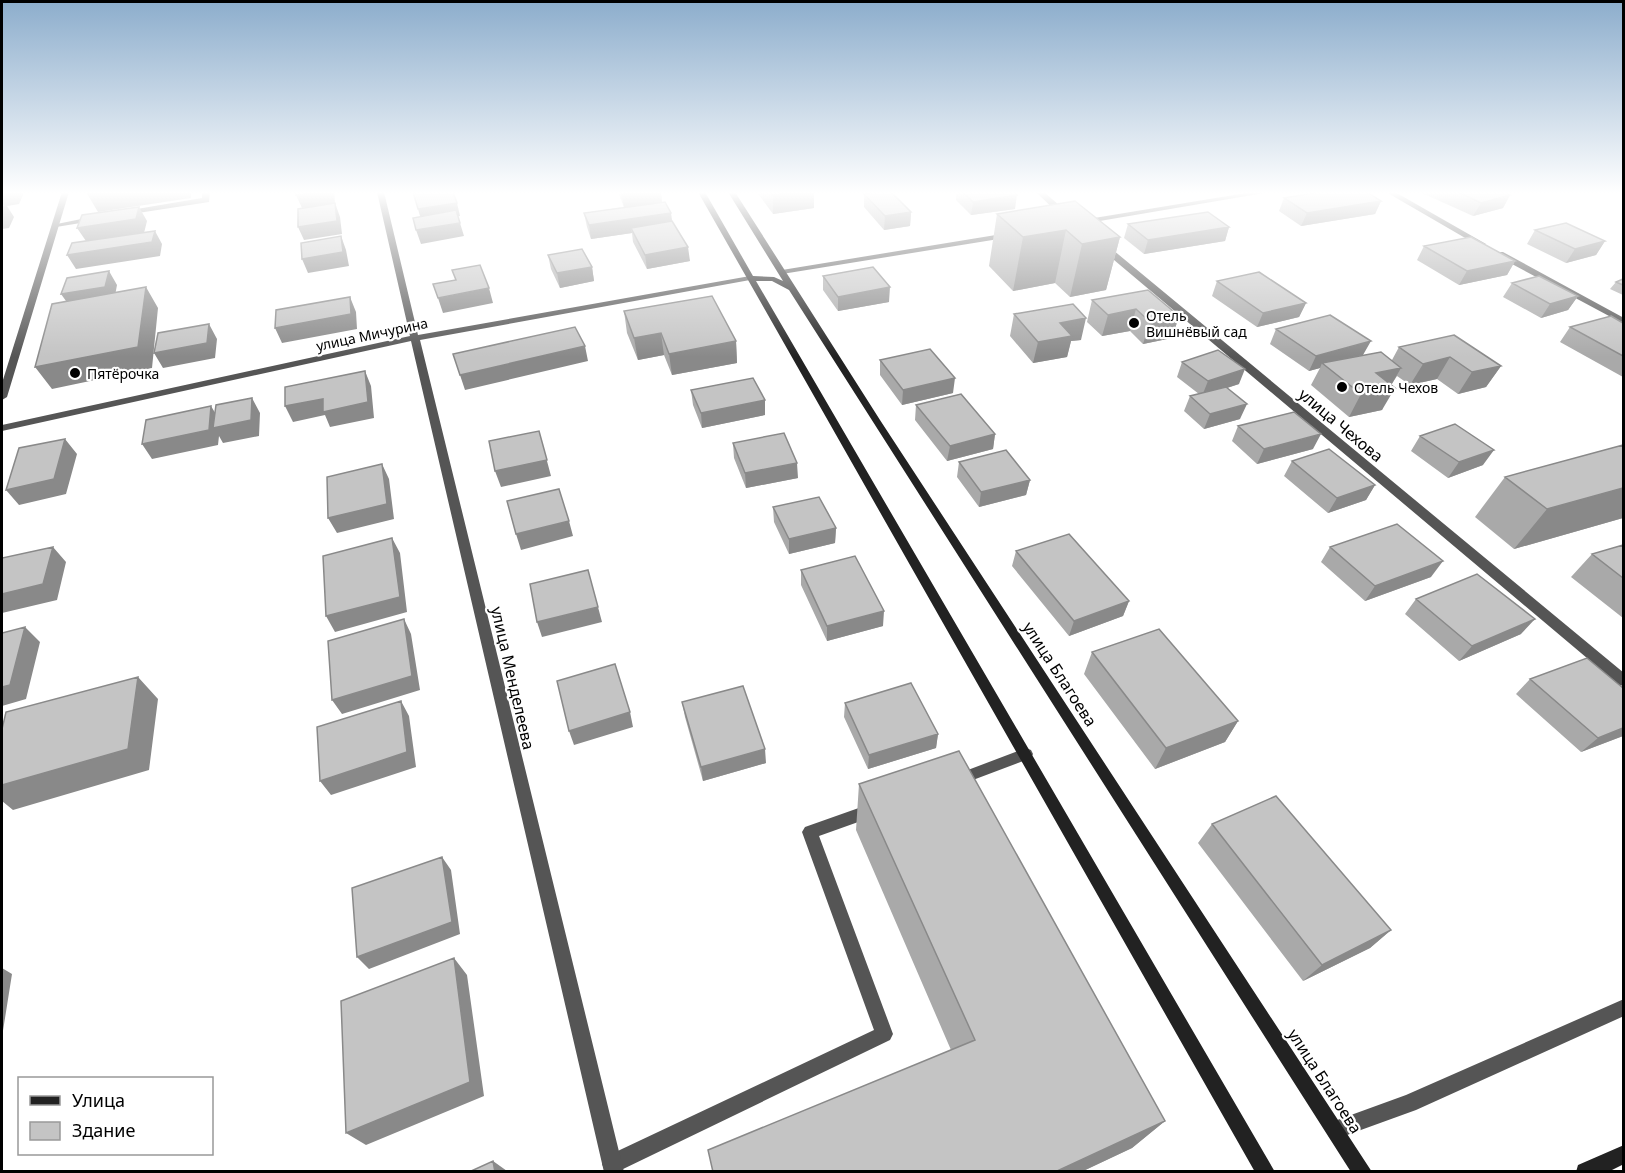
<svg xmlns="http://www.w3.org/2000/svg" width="1625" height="1173" font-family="'Noto Sans',sans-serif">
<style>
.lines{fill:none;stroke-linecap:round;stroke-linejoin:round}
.lane{fill:#555;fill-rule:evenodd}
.street{fill:#555;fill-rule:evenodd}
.secondary{fill:#222;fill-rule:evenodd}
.wall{fill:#a9a9a9}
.shaded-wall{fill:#898989}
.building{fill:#c4c4c4;stroke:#898989;stroke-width:1.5}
.poi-dot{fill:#000;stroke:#fff;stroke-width:2}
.labels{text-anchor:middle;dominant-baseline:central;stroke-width:4.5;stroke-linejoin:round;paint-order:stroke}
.far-poi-label{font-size:14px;fill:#000;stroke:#fff;text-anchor:start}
.far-street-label{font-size:14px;fill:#000;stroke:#fff}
.street-label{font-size:16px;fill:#000;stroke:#fff}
</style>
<rect width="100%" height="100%" fill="#fff"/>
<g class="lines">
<path class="lane" d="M202 192H210L209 202 125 215 121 213 125 211 202 198Z
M96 216H99V220L56 227 52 225Z
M1026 748 1031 750 1033 754 1031 758 957 786 952 784 950 780 952 776Z
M870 804 875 806 877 811 875 816 819 836 893 1034 890 1040 619 1171H605L602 1164 605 1157 874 1030 802 832 805 827Z
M1624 999V1016L1416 1110 1336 1139 1329 1137 1327 1130 1329 1123 1406 1095Z"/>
<path class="street" d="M62 192H69L7 397 2 400V383Z
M377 192H384L418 335 750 276 754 278 750 280 420 340 624 1172H604L411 341 2 431V425L410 336Z
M1036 192H1044L1068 213V217H1062Z
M1252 192H1270L1082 224 1078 222 1082 220Z
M1386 192H1395L1486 244 1479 246Z
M1008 233 1012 235 1011 237 782 274 778 272 782 270Z
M1101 245H1107L1624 673V686L1619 685 1101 249Z
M1497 252H1503L1624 318V324L1497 256Z"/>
<path class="secondary" d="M698 192H705L753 276 774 277 783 281 728 192H735L880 420 1372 1172H1351L789 290 772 281H756L1275 1172H1255Z
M1624 1145V1164L1608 1172H1576L1578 1165Z"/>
</g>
<path class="wall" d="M618 192H661L662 202 672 222 690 261 647 269 633 242 632 233 591 239 587 227 584 213 624 207Z
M757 192H814V208L773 214Z
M956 192H1014L1015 209 971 215 956 200Z
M1505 192 1510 195 1503 208 1473 216 1422 193Z
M864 194 911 212 910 226 884 230 864 207Z
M1284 198 1381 201 1375 214 1301 226 1279 211Z
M997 214 1120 237 1106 290 1070 297 1055 283 1013 291 989 266Z
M1128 224 1229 227 1225 241 1144 254 1124 238Z
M1535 230 1605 241 1596 255 1566 263 1527 244Z
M1424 246 1515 261 1507 275 1459 285 1417 260Z
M548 255 592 267 594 281 560 288 551 269Z
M823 276 889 302 838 311 823 290Z
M1623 279V295L1610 289 1616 282Z
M1217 281 1306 303 1299 317 1257 327 1212 296Z
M1512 283 1578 296 1568 310 1541 318 1503 297Z
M1092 300 1179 316 1172 338 1143 344 1130 331 1102 336 1087 322Z
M624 311 736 341 737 363 672 375 664 355 638 360 627 333Z
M1014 314 1081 340 1071 341 1067 357 1033 363 1010 336Z
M1623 323V377L1560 342 1570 327Z
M1276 329 1363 355 1392 360 1399 347 1501 366 1486 387 1458 394 1437 379 1410 385 1397 376 1391 385 1382 410 1349 417 1311 385 1320 368 1309 371 1270 344Z
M880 360 953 393 902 405 880 375Z
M1182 362 1239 384 1227 388 1240 419 1204 429 1184 411 1190 396 1199 394 1177 377Z
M691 390 765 415 702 428 693 405Z
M916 405 995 434 993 449 947 461 915 420Z
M1238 426 1313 449 1257 464 1232 441Z
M1420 436 1483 465 1448 478 1411 451Z
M733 443 798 478 746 488 734 458Z
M1623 445V518L1514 549 1475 517 1505 477Z
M1292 461 1375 485 1366 500 1328 513 1284 476Z
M959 462 1030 480 1026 495 979 507 957 477Z
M773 507 836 528 835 543 789 554 774 522Z
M1623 545V618L1571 577 1592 554Z
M1330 547 1431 577 1365 601 1321 562Z
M1016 551 1129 601 1123 616 1069 636 1012 566Z
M801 570 883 626 827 641 801 585Z
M1416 599 1521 634 1459 661 1405 614Z
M1092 652 1238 721 1225 742 1155 769 1084 674Z
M1530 679 1623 736 1581 752 1516 694Z
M682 702 766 763 703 781 685 717Z
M845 703 938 734 936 748 868 769 844 717Z
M859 784 1165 1121 1132 1148 1081 1172H713L951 1050 856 830Z
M1212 824 1391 930 1370 948 1303 981 1198 843Z"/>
<path class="shaded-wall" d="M2 192 24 193 19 204 7 206 14 217 9 228 2 229Z
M86 192H191V198L98 212Z
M315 192H334L335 203 302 208 296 195Z
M637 192H661L662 203 624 208 622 194Z
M788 192H814V208L773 214V195Z
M1017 195 1015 209 971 215 973 202Z
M1510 195 1503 208 1473 216 1481 203Z
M1381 201 1375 214 1301 226 1307 213Z
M335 203 340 217 342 234 304 240 298 227Z
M457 203 460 216 422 223 418 209Z
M139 207 147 221 144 233 86 241 77 228Z
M911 212 910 226 884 230 885 216Z
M671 213 673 227 631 228 632 233 591 239 589 225Z
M460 223 464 236 421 244 416 230Z
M1229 227 1225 241 1144 254 1148 240Z
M1066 230 1055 283 1013 291 1023 237Z
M155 231 162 244 160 256 76 269 67 255Z
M341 236 346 250 349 266 308 273 302 259Z
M1120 237 1106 290 1070 297 1082 244Z
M1605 241 1596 255 1566 263 1575 249Z
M688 247 690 261 647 269 645 255Z
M1515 261 1507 275 1459 285 1467 271Z
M592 267 594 281 560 288 557 273Z
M109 271 117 285 114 301 71 308 61 294Z
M146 287 158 308 152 368 52 389 35 367Z
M890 287 889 302 838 311V297Z
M489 288 493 303 443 313 438 298Z
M1578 296 1568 310 1541 318 1550 304Z
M350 297 356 312 357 329 282 343 275 328Z
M1306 303 1299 317 1257 327 1263 313Z
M1136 309 1130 331 1102 336 1108 315Z
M1179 316 1172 338 1143 344 1150 322Z
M1086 318 1081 340 1071 341 1067 357 1033 363 1038 342 1060 323Z
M209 324 217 339 215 358 163 368 154 353Z
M661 333 664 355 638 360 634 338Z
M736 341 737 363 672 375 669 354Z
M1371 341 1363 355 1322 363 1320 368 1309 371 1316 356Z
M585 346 588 361 465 390 460 375Z
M1450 357 1437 379 1410 385 1423 364Z
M1501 366 1486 387 1458 394 1472 372Z
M1401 368 1389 389 1395 388 1382 410 1349 417 1361 394 1376 373Z
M1245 369 1239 384 1202 396 1208 381Z
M365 371 371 386 374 418 330 427 325 415 293 422 285 406Z
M955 378 953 393 902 405 903 390Z
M252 398 260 413 259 436 223 443 219 436 218 445 152 459 142 444 211 406 220 421Z
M765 400V415L702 428 701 413Z
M1247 404 1240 419 1204 429 1210 414Z
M539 431 551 476 501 487 495 471Z
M995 434 993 449 947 461 950 446Z
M1321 434 1313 449 1257 464 1264 449Z
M65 439 77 454 66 494 19 505 6 490Z
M1494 450 1483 465 1448 478 1459 462Z
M797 463 798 478 746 488 745 473Z
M382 464 389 479 394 519 337 533 328 518Z
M1030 480 1026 495 979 507 981 492Z
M1375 485 1366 500 1328 513 1337 498Z
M1623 488V518L1514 549 1547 509Z
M569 521 573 536 521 550 516 534Z
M836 528 835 543 789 554V539Z
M392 538 400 553 407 612 335 632 326 616Z
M53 547 66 562 57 600 2 613V594Z
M1443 561 1431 577 1365 601 1375 586Z
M1129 601 1123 616 1069 636 1074 621Z
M598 607 602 622 542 637 537 622Z
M884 611 883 626 827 641V626Z
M404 619 411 634 420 690 342 714 332 700Z
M1535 619 1521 634 1459 661 1472 646Z
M25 627 40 642 26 699 2 706V687Z
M138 677 158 699 149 770 13 810 2 801V785Z
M401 701 409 716 416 767 331 795 320 781Z
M630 712 633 727 574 745 569 731Z
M1238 721 1225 742 1155 769 1166 748Z
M1623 728V736L1581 752 1598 738Z
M938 734 936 748 868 769 869 755Z
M765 749 766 763 703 781 701 767Z
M442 857 451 870 460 934 369 969 357 957Z
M1391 930 1370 948 1303 981 1322 965Z
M454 958 467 975 484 1096 366 1145 346 1133Z
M2 968 12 974 2 1037Z
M1165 1121 1132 1148 1081 1172H1055Z
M493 1161 507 1171 495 1172Z"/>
<path class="building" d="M296 192H315L296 195Z
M413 192H453L457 203 418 209Z
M621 192H637L622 194Z
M771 192H788L773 195Z
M875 192H891L911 212 885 216 864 194Z
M963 192H1014L1017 195 973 202Z
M1321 192H1367L1381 201 1307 213 1284 198Z
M1458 192H1505L1510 195 1481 203Z
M1075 201 1120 237 1082 244 1066 230 1023 237 997 214Z
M665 202 671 213 589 225 584 213Z
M335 203 337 221 298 227V209Z
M2 204H5L2 212Z
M139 207 136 219 77 228 82 215Z
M456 210 460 223 416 230 413 218Z
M1208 212 1229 227 1148 240 1128 224Z
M672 221 688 247 645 255 631 228Z
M1566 223 1605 241 1575 249 1535 230Z
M155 231 152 242 67 255 72 243Z
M341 236 343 252 302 259 301 243Z
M1471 237 1515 261 1467 271 1424 246Z
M582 249 592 267 557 273 548 255Z
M480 265 489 288 438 298 433 284 456 280 452 270Z
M873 267 890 287 838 297 823 276Z
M109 271 105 287 61 294 67 278Z
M1259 272 1306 303 1263 313 1217 281Z
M1539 276 1578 296 1550 304 1512 283Z
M1623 279V285L1616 282Z
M146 287 138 347 35 367 52 304Z
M1148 290 1179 316 1150 322 1136 309 1108 315 1092 300Z
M712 296 736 341 669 354 661 333 634 338 624 311Z
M350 297 351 314 275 328 276 310Z
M1073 304 1086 318 1060 323 1072 336 1038 342 1014 314Z
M1330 315 1371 341 1316 356 1276 329Z
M1611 316 1623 323V356L1570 327Z
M209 324 207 343 154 353 158 333Z
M575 327 585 346 460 375 453 354Z
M1454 335 1501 366 1472 372 1450 357 1423 364 1399 347Z
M930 349 955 378 903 390 880 360Z
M1218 350 1245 369 1208 381 1182 362Z
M1381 352 1401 368 1376 373 1395 388 1361 394 1322 363Z
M365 371 368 402 323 412V399L285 406V387Z
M753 378 765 400 701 413 691 390Z
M1226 387 1247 404 1210 414 1190 396Z
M961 394 995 434 950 446 916 405Z
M252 398 251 420 213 428 216 405Z
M211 406 209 430 142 444 146 420Z
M1294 412 1321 434 1264 449 1238 426Z
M1455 424 1494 450 1459 462 1420 436Z
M539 431 547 460 495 471 489 441Z
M784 433 797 463 745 473 733 443Z
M65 439 54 479 6 490 19 448Z
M1623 445V488L1547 509 1505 477Z
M1329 449 1375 485 1337 498 1292 461Z
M1006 450 1030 480 981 492 959 462Z
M382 464 387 504 328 518 327 477Z
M559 489 569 521 516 534 507 501Z
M819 497 836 528 789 539 773 507Z
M1397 524 1443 561 1375 586 1330 547Z
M1069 534 1129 601 1074 621 1016 551Z
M392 538 400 597 326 616 323 556Z
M1623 545V578L1592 554Z
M53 547 43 584 2 594V558Z
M855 556 884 611 827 626 801 570Z
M588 570 598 607 537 622 530 584Z
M1477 574 1535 619 1472 646 1416 599Z
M404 619 412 676 332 700 328 641Z
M25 627 10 685 2 687V633Z
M1159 629 1238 721 1166 748 1092 652Z
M1587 658 1623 688V728L1598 738 1530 679Z
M615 664 630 712 569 731 557 681Z
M138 677 128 749 2 785V729L6 712Z
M911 683 938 734 869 755 845 703Z
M743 686 765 749 701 767 682 702Z
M401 701 407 752 320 781 317 727Z
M959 751 1165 1121 1055 1172H713L708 1150 975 1040 859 784Z
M1276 796 1391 930 1322 965 1212 824Z
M442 857 452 922 357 957 352 888Z
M454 958 470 1082 346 1133 341 1001Z
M493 1161 495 1172H469Z"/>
<linearGradient id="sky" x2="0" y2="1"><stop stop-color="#8cadcc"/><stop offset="0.54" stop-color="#fff"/><stop offset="1" stop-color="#fff" stop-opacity="0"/></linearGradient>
<rect width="1625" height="357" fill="url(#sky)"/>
<g class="poi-dot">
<circle cx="1134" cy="323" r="6"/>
<circle cx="75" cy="373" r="6"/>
<circle cx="1342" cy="387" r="6"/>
</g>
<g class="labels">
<g class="far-poi-label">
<text x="1146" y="315">Отель<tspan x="1146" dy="16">Вишнёвый сад</tspan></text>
<text x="87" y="373">Пятёрочка</text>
<text x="1354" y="387">Отель Чехов</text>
</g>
<g class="far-street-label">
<text transform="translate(372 334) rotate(-12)">улица Мичурина</text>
</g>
<g class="street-label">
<text transform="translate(1341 425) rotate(40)">улица Чехова</text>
<text transform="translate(1060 674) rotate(57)">улица Благоева</text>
<text transform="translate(513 678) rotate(77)">улица Менделеева</text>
<text transform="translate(1325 1081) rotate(57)">улица Благоева</text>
</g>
</g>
<rect width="1625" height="1173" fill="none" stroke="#000000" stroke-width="6"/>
<rect x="18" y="1077" width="195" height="78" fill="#ffffff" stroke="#999999" stroke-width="1.5"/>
<rect x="30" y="1096" width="30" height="9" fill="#222222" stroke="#999999" stroke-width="1.5"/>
<text x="72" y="1107" font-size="18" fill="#000000">Улица</text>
<rect x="30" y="1122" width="30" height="18" fill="#c4c4c4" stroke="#999999" stroke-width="1.5"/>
<text x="72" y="1137" font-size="18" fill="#000000">Здание</text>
</svg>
